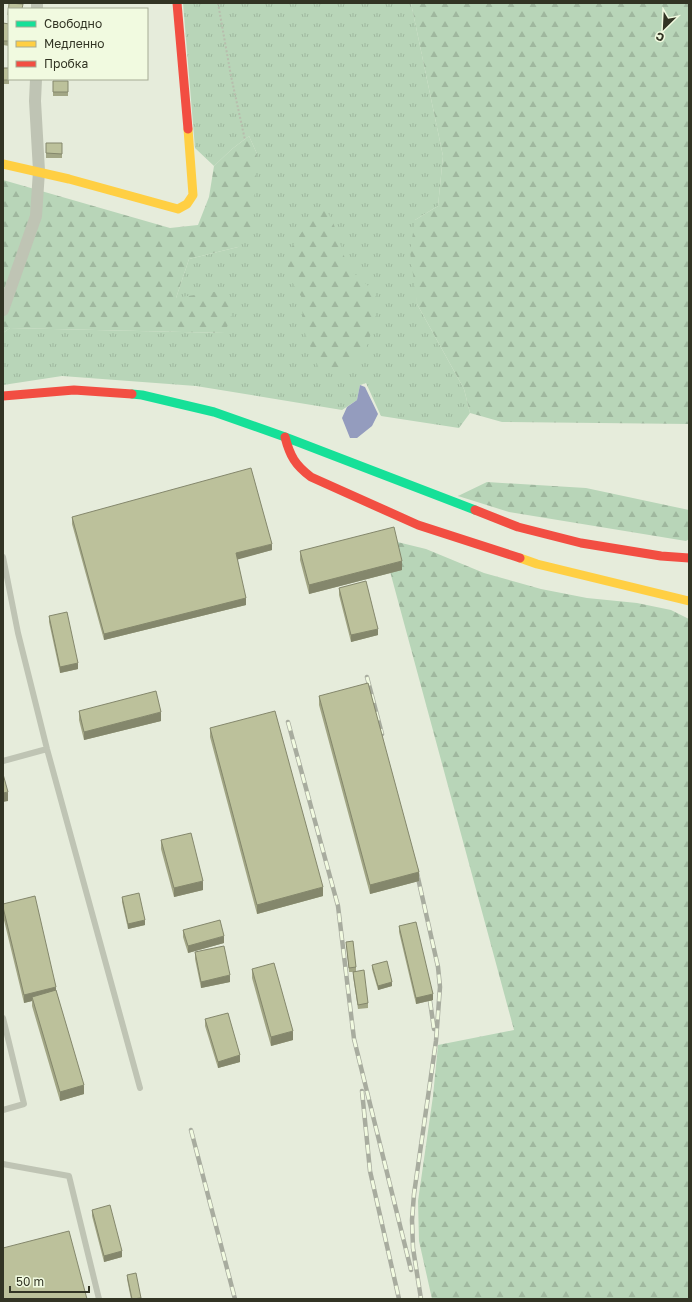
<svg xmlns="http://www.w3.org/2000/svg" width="692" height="1302" font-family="'Golos Text',sans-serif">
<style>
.grass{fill:url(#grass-tufts)}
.forest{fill:url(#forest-firs)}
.water{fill:#949cbe}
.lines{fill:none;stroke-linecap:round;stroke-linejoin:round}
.path{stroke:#b8bdad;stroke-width:2;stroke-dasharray:2 2;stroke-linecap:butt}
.lane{stroke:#bfc4b4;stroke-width:6}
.street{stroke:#bfc4b4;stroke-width:12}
.fast{stroke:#16e098;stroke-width:9}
.slow{stroke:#ffcf43;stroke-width:9}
.jam{stroke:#f24e42;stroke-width:9}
.rail-casing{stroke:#a8ac9f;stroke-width:4.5}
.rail{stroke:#f1fae0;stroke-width:3;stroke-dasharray:9;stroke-linecap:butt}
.wall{fill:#a2a685}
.shaded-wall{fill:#84876c}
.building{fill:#bcc19b;stroke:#84876c}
</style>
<defs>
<pattern id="grass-tufts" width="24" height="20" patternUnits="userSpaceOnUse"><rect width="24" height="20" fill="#b8d5b8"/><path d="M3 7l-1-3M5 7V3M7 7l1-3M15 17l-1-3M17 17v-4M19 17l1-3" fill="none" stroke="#9fb79e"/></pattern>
<pattern id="forest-firs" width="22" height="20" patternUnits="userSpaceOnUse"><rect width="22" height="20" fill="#b8d5b8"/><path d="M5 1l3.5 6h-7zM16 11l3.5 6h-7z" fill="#9fb79e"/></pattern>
</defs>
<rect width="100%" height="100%" fill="#e6ecdb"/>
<path class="grass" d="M183 3H411L443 156 438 206 415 220 417 304 464 389 470 413 459 428 381 416 366 383 360 385 357 400 342 410 196 386 62 376 3 385V333L10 328 225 333 176 298 189 259 238 247 257 154 249 136 232 149 214 166 195 148Z"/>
<path class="forest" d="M411 3H689V424L502 422 470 413 464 389 417 304 410 252 415 220 438 206 443 156Z
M249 136 257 154 252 234 238 247 189 259 176 298 219 291 233 310 225 333 10 328 3 333V180L170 228 198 225 209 197 214 166 232 149Z
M325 207 334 225 348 268 375 292V321L364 355 343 371H320L303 328 302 298 288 275V253L317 209Z
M487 482 586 488 689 510V539L686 541 509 512 458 496Z
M381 538 426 549 484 573 541 589 587 598 637 603 671 610 689 619V1299H432L419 1241 418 1201 433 1096 438 1045 514 1030Z"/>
<path class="water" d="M360 385 365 387 378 414 372 426 357 438H350L342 418 347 407 357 400Z"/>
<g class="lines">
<path class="path" d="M218 3 231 76 245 140"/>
<path class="lane" d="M3 557 18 633 47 749 140 1088
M3 761 47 749
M3 1018 24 1104 3 1110
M3 1164 69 1176 99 1299"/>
<path class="street" d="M37 3V9
M3 310 36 216 39 171 35 101 36 79"/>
<path class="fast" d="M132 394 142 395 214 412 285 437 475 510"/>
<path class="slow" d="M3 164 69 179 178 209 187 204 193 195 188 129
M520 558 537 564 689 601"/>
<path class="jam" d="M177 3 188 129
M3 396 74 390 132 394
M285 437C290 456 295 465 311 477L418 525 520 558
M475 510 518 527 581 543 661 556 689 558"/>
<defs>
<path id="rail" d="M367 677 382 734
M288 722 338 906 354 1039 411 1270
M416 869 438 967 440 987 436 1041 414 1194 412 1220 413 1248 421 1299
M430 1001 434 1029
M362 1091 370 1171 399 1299
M191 1130 235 1299"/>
</defs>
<use href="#rail" class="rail-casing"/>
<use href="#rail" class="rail"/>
</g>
<path class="wall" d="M3 23 9 24V46L3 45Z
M3 68H9V84H3Z
M53 81H68V96H53Z
M46 143H62V158H46Z
M72 517 272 550 237 559 246 605 104 640 72 524Z
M300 551 402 570 309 594 300 560Z
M339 588 378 635 351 642 339 595Z
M49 616 78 669 60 673 49 622Z
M319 696 419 881 370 894 319 705Z
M79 711 161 721 84 740 79 720Z
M210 728 323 896 257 914 210 737Z
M161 840 203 890 174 897 161 849Z
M122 897 145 925 128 929 122 902Z
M3 904 56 990 84 1094 60 1101 32 1006V1001L24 1003 3 916Z
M399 926 433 1000 416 1004 399 932Z
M183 930 224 943 188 953 183 937Z
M346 942 356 967V971L368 1003V1008L358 1009 353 976V972H349Z
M195 952 230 982 201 988 195 959Z
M372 965 392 986 378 990 372 969Z
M252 969 293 1040 271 1046 252 978Z
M205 1019 240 1062 218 1068 205 1026Z
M92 1210 122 1257 104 1262 92 1216Z
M127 1275 141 1298V1299H131L127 1279Z"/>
<path class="shaded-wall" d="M272 544V550L236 560V553Z
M402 561V570L309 594V585Z
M246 598V605L104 640V634Z
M378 629V635L351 642V635Z
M78 663V669L60 673V667Z
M161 712V721L84 740V732Z
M8 792V801L3 802V793Z
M419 872V881L370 894V885Z
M203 881V890L174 897V888Z
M323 887V896L257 914V905Z
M145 920V925L128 929V924Z
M224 936V943L188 953V946Z
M230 975V982L201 988V982Z
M392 982V986L378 990V986Z
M56 987V996L32 997V1001L24 1003V995Z
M433 994V1000L416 1004V998Z
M293 1031V1040L271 1046V1037Z
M240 1055V1062L218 1068V1062Z
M84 1085V1094L60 1101V1092Z
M122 1251V1257L104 1262V1256Z"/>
<path class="building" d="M9 3 23 4 22 9H9V15H8Z
M3 23 9 24V41H3Z
M3 68H9V80H3Z
M53 81H68V92H53Z
M46 143H62V154L46 153Z
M251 468 272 544 236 553 246 598 104 634 72 517Z
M394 527 402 561 309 585 300 551Z
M366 581 378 629 351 635 339 588Z
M67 612 78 663 60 667 49 616Z
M368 683 419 872 370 885 319 696Z
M156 691 161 712 84 732 79 711Z
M275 711 323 887 257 905 210 728Z
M3 774 8 792 3 793Z
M191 833 203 881 174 888 161 840Z
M139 893 145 920 128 924 122 897Z
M35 896 56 987 24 995 3 907V904Z
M220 920 224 936 188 946 183 930Z
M416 922 433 994 416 998 399 926Z
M353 941 356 967 349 968 346 942Z
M224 946 230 975 201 982 195 952Z
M387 961 392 982 378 986 372 965Z
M274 963 293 1031 271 1037 252 969Z
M364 970 368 1003 358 1005 353 972Z
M56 990 84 1085 60 1092 32 997Z
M228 1013 240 1055 218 1062 205 1019Z
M110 1205 122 1251 104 1256 92 1210Z
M69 1231 87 1299H3V1248Z
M136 1273 141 1298 132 1299 127 1275Z"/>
<rect width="692" height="1302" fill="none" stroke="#323424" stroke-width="8"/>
<rect x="8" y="8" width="140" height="72" fill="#f1fae0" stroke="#a5ab95"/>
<rect x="16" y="21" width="20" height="6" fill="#16e098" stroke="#a5ab95"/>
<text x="44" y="28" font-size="12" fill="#323424">Свободно</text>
<rect x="16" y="41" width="20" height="6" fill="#ffcf43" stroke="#a5ab95"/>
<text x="44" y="48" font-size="12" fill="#323424">Медленно</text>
<rect x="16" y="61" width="20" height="6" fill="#f24e42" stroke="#a5ab95"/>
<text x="44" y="68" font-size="12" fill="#323424">Пробка</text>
<g transform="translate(664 28) rotate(204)" stroke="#f1fae0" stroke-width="3" paint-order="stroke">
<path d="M0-3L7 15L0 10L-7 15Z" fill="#323424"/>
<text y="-6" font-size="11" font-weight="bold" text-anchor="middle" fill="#323424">С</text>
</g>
<path d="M10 1286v6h79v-6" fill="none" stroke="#323424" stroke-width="2"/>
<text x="16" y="1286" font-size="12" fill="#323424" stroke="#f1fae0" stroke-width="3" paint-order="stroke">50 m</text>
</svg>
